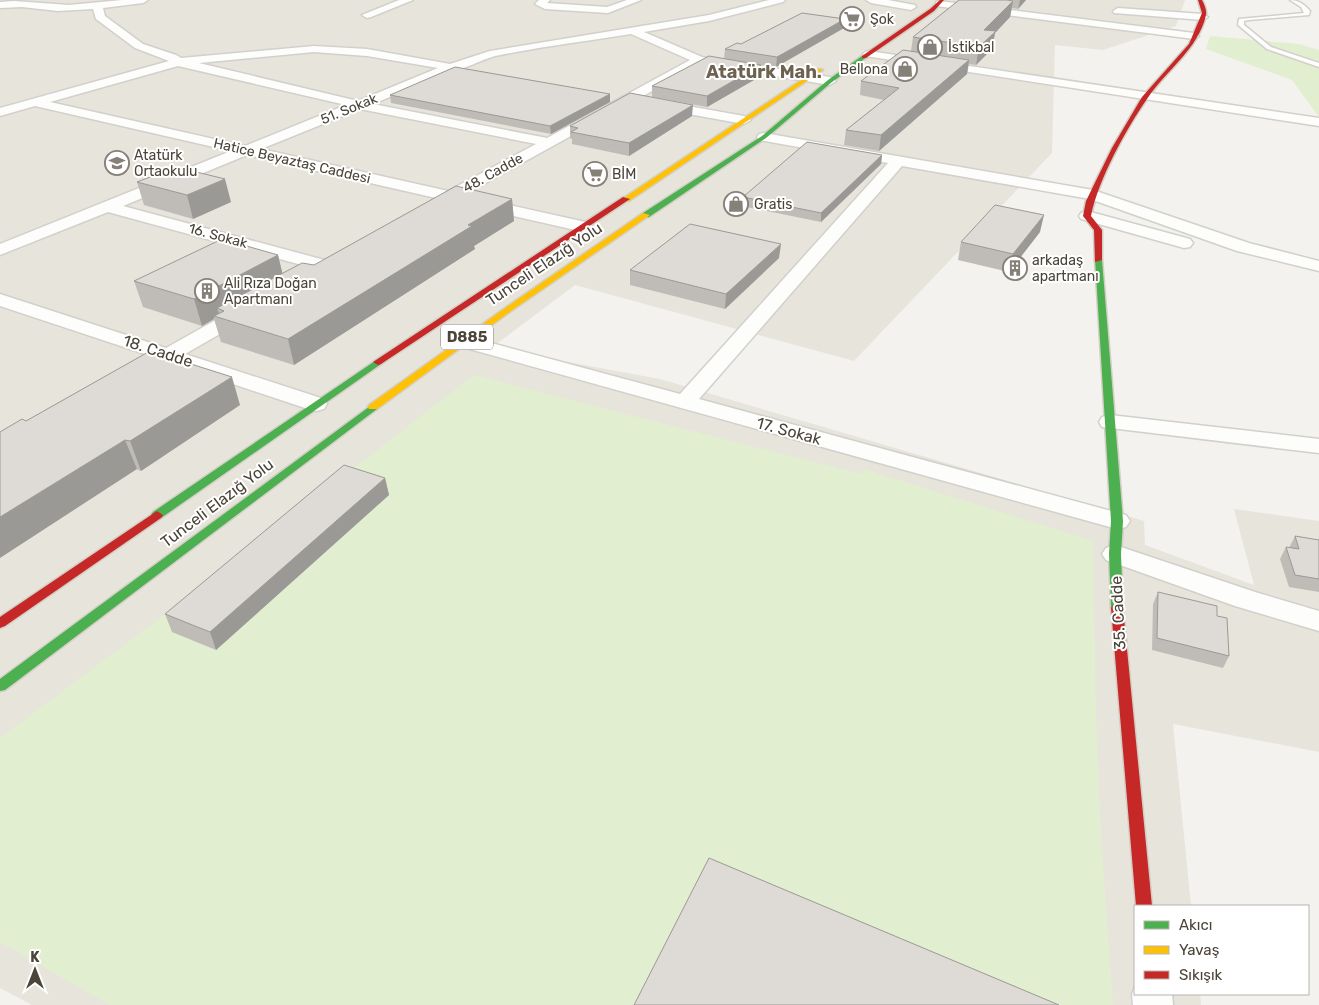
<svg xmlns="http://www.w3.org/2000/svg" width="1319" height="1005" font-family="Rubik,sans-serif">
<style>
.residential{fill:#e7e4dc}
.green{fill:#e1eecf}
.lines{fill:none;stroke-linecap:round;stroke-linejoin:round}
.lane-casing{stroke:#d2d0cb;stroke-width:3}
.street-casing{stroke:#d2d0cb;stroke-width:3}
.fast-casing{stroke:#d3cfc5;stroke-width:3}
.slow-casing{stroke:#d3cfc5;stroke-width:3}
.jam-casing{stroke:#d3cfc5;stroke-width:3}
.lane{fill:#fdfdfc;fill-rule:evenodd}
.street{fill:#fdfdfc;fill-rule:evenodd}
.fast{fill:#4caf50;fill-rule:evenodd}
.slow{fill:#ffc107;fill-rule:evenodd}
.jam{fill:#c62828;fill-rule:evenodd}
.wall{fill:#bfbcb8}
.shaded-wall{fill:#9b9996}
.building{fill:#dedbd6;stroke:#9b9996}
.labels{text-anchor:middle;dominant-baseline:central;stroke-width:4;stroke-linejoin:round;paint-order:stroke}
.far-poi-label{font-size:14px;fill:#4b4439;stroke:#fff;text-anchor:start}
.far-street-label{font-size:14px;fill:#4b4439;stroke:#fff}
.shield{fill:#fff;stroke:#817c74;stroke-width:1}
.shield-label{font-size:15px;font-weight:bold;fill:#4b4439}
.street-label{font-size:16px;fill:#4b4439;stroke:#fff}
.far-district-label{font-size:18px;font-weight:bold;fill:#6e6250;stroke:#fff}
</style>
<rect width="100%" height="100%" fill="#f4f2ee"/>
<path class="residential" d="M0 0H1185L1176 26 1103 50 1055 45 1052 153 854 361 575 285 491 348 660 379 1144 521 1145 545 1254 585 1234 509 1319 521V752L1173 724 1191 906H1135V994H1200L1201 1005H32L0 988Z"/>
<path class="green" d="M1210 36 1299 44 1319 50V117L1292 80 1206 49Z
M474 375 861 474 864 469 1093 541 1096 717 1101 836 1113 1005H110L0 942V738L156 621Z"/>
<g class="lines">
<defs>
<path id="lane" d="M1290 0C1298 0 1304 4 1310 11L1309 15 1249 20 1244 21V25L1271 47 1319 63V67L1267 49 1238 25 1239 19 1304 13 1301 7Z"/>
<path id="street" d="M122 0H148L143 3 103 8 105 16 143 44 176 55 181 58 314 46 367 49 450 64 490 51 709 15 769 0H785L783 2 709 21 644 32 702 57 830 77 836 81 830 85 701 64 464 195 590 223 592 227 590 231 584 232 452 202 441 208H429L427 205 436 198 247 155 123 206 332 262 335 266 332 270 326 271 320 270 108 212 0 255V244L231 151 35 106 0 116V108L169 61 135 48 96 19 93 9 58 11 22 7 0 8V2L14 1 69 5ZM631 34 690 60 547 138 373 104 452 71C460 71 484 59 495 56 540 47 586 41 631 34ZM314 52 367 56 438 68 358 101 199 63ZM178 66 346 105 245 146 50 102ZM360 109 536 144 448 191 261 149Z
M399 0H413L371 17 367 18 362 15Z
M539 0H550L547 3 607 7 627 0H641L608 13 545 9 535 4Z
M866 0H888L915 5 916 7 911 10 871 3Z
M939 1 1194 33 1199 36 1194 39 936 6V2Z
M1118 8 1203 14 1208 17 1203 20 1114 13 1113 11Z
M869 51 1319 118V126L865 56 863 54 865 52Z
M660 101 744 116 751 120 744 124 655 108 654 105 655 102Z
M764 133 1093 190 1249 243 1319 261V271L1237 251 1090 199 902 166 699 399 1126 515 1130 521 1126 527 1117 529 455 345 452 341 455 337 462 335 680 394 888 163 759 140 757 137 759 134Z
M1087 211 1190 239 1193 243 1190 247 1184 248 1081 219 1079 216 1081 213Z
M0 294 166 348 239 307 246 305 253 307 256 311 253 315 185 354 324 399 327 404 324 409 316 411 308 409 170 363C157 370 145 381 130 377L126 373 130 369 151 356 0 306Z
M1110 415 1319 439V453L1102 427 1099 422 1102 417Z
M1115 545 1255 592 1319 611V631L1235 606 1106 560 1102 554 1106 548Z
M1135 986V994H1172L1173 1005H1133L1132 994Z"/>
<path id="fast" d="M862 56 867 57 832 82 766 138 649 217H643V213L762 136 828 80Z
M1095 258 1102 260 1123 521 1121 554 1123 608 1121 611H1113L1111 608 1109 554 1111 521Z
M378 359 383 362 381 364 161 518H153L151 515 153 512Z
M373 404 378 407 377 409 5 690 0 691V679Z"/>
<path id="slow" d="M818 69 823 70 629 201 622 199Z
M643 213 650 215 511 311 377 409H369L368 407 369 405 505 308Z"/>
<path id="jam" d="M940 0H944L934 11 866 58H862V56L930 9Z
M1198 0H1202C1204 4 1207 10 1206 15 1198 50 1166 70 1147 99 1126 129 1098 180 1091 216L1102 230V260L1095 262 1094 230 1083 216 1086 201 1112 148 1142 97 1189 44 1202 13Z
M623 197 630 199 381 364 378 365 373 362Z
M157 511 163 515 161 518 5 626 0 628V617Z
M1117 604 1121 605 1123 608 1152 906H1136L1111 608 1113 605Z"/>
</defs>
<use href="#lane" class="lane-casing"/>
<use href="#street" class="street-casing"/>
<use href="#fast" class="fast-casing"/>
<use href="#slow" class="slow-casing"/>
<use href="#jam" class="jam-casing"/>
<use href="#lane" class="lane"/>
<use href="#street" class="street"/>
<use href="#fast" class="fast"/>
<use href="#slow" class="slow"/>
<use href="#jam" class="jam"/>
</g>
<path class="wall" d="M959 0H1026L1018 9 1012 8 1010 17 995 33 992 49 976 65 969 64 967 74 879 151 844 145 846 130 884 100 860 95 861 81 911 51 913 37Z
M845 19 844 28 776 67 724 59 725 49 741 44Z
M761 65V76L707 107 652 97V86Z
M390 95 610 102 551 134 391 103Z
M692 116 629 156 572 144V139L570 138V126Z
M882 155 881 164 821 222 742 206 743 197Z
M137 182 231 202 193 219 144 205Z
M512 199 514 221 474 246 475 249 294 365 221 342 214 319 202 326 143 307 134 281 278 255 282 273 314 265Z
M1040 232 1009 272 958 260 961 242Z
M779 258 725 309 630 285V270Z
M240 405 141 471 26 421Z
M385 478 389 495 216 650 172 632 165 614Z
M1295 536 1319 540V592L1289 587 1280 559 1286 547 1289 548Z
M1158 592 1217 616 1229 656 1223 668 1152 650 1153 604Z"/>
<path class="shaded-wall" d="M1020 0H1026L1018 9Z
M1013 1 1010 17 995 33 992 49 976 65 979 47 984 30Z
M845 19 844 28 776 67 777 57Z
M969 60 967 74 879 151 881 135Z
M761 65V76L707 107V96Z
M610 94V102L551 134 550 126Z
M693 105 692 116 629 156V143Z
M882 155 881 164 821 222V213Z
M225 179 231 202 193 219 187 195Z
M512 199 514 221 474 246 475 249 294 365 288 339 468 225Z
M1044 215 1040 232 1009 272 1013 254Z
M781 244 779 258 725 309 726 294Z
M278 255 284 280 224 311 217 308 220 316H214V319L202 326 194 299Z
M232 377 240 405 141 471 130 441Z
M125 440 137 469 0 558V517Z
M385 478 389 495 216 650 210 632Z"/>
<path class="building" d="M959 0H1007L1013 1 984 30 996 31 979 47 913 37Z
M802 13 845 19 777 57 725 49 737 43 741 44Z
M903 50 969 60 881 135 846 130 899 88 861 81Z
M709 56 761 65 707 96 652 86Z
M455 67 610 94 550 126 390 95Z
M630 93 693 105 629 143 571 132 578 128 570 126Z
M807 142 882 155 821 213 743 197Z
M176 167 225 179 187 195 137 182Z
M456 186 512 199 468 225 472 226 288 339 214 316 224 311 217 308 302 263 314 265Z
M995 205 1044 215 1013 254 961 242Z
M690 224 781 244 726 294 630 270Z
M222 239 278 255 194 299 134 281Z
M150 351 232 377 130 441 125 440 0 517V432L22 419 26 421Z
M344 465 385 478 210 632 165 614Z
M1295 536 1319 540V579L1295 575 1286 547 1299 549Z
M1158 592 1217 606V616L1227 618 1229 656 1157 638Z
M709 858 1059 1005H634Z"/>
<defs>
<symbol id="supermarket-ring" viewBox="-11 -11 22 22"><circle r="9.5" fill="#fff" stroke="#868178" stroke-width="1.5"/><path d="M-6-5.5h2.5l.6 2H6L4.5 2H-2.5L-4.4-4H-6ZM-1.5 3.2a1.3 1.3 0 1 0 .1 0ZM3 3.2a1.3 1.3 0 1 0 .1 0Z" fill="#868178"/></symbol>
<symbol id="shop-ring" viewBox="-11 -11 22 22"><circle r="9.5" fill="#fff" stroke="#868178" stroke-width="1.5"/><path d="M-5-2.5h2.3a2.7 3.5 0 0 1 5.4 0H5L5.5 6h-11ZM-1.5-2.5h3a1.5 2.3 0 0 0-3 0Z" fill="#868178"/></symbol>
<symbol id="school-ring" viewBox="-11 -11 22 22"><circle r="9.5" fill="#fff" stroke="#868178" stroke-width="1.5"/><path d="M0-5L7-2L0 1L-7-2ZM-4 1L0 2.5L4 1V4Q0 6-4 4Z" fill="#868178"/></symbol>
<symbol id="building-ring" viewBox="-11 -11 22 22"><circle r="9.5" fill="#fff" stroke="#868178" stroke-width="1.5"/><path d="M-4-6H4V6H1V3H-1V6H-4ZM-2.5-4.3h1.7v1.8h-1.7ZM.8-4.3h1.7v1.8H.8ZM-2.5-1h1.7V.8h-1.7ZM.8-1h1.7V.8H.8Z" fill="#868178"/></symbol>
</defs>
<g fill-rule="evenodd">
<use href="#supermarket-ring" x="838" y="5" width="28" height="28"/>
<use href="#shop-ring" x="916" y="33" width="28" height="28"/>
<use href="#shop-ring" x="891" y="55" width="28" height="28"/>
<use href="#school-ring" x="103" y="149" width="28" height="28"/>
<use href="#supermarket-ring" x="581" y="160" width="28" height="28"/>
<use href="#shop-ring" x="722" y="190" width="28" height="28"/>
<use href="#building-ring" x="1001" y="254" width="28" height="28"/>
<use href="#building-ring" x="193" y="277" width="28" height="28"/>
</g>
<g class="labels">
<g class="far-poi-label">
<text x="870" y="19">Şok</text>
<text x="948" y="47">İstikbal</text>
<text x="888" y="69" text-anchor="end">Bellona</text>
<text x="134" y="155">Atatürk<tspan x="134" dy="16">Ortaokulu</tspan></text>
<text x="612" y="174">BİM</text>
<text x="754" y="204">Gratis</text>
<text x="1032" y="260">arkadaş<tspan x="1032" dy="16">apartmanı</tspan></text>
<text x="224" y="283">Ali Rıza Doğan<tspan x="224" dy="16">Apartmanı</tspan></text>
</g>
<g class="far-street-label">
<text transform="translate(349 109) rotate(-22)">51. Sokak</text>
<text transform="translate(292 161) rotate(13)">Hatice Beyaztaş Caddesi</text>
<text transform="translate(493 173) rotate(-29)">48. Cadde</text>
<text transform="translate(218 236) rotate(15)">16. Sokak</text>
</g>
<rect class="shield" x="441" y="324.5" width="52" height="25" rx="4"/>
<g class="shield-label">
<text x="467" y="337">D885</text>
</g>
<g class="street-label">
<text transform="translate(544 264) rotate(-34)">Tunceli Elazığ Yolu</text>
<text transform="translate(158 351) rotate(18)">18. Cadde</text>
<text transform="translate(789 431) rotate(15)">17. Sokak</text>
<text transform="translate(217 503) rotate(-37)">Tunceli Elazığ Yolu</text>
<text transform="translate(1118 613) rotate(-93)">35. Cadde</text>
</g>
<g class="far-district-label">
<text x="764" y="72">Atatürk Mah.</text>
</g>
</g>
<rect x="1134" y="905" width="175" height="90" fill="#ffffff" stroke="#b7b4b0"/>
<rect x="1144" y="921" width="25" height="8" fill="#4caf50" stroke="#b7b4b0"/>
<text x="1179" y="930" font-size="15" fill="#4b4439">Akıcı</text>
<rect x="1144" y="946" width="25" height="8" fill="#ffc107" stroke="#b7b4b0"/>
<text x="1179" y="955" font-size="15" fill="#4b4439">Yavaş</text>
<rect x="1144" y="971" width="25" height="8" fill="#c62828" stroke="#b7b4b0"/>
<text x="1179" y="980" font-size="15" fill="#4b4439">Sıkışık</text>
<g transform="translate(35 970)" stroke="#ffffff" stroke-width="4" paint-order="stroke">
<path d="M0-4L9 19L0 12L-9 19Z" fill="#4b4439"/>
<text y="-8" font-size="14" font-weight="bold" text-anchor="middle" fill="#4b4439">K</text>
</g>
</svg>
